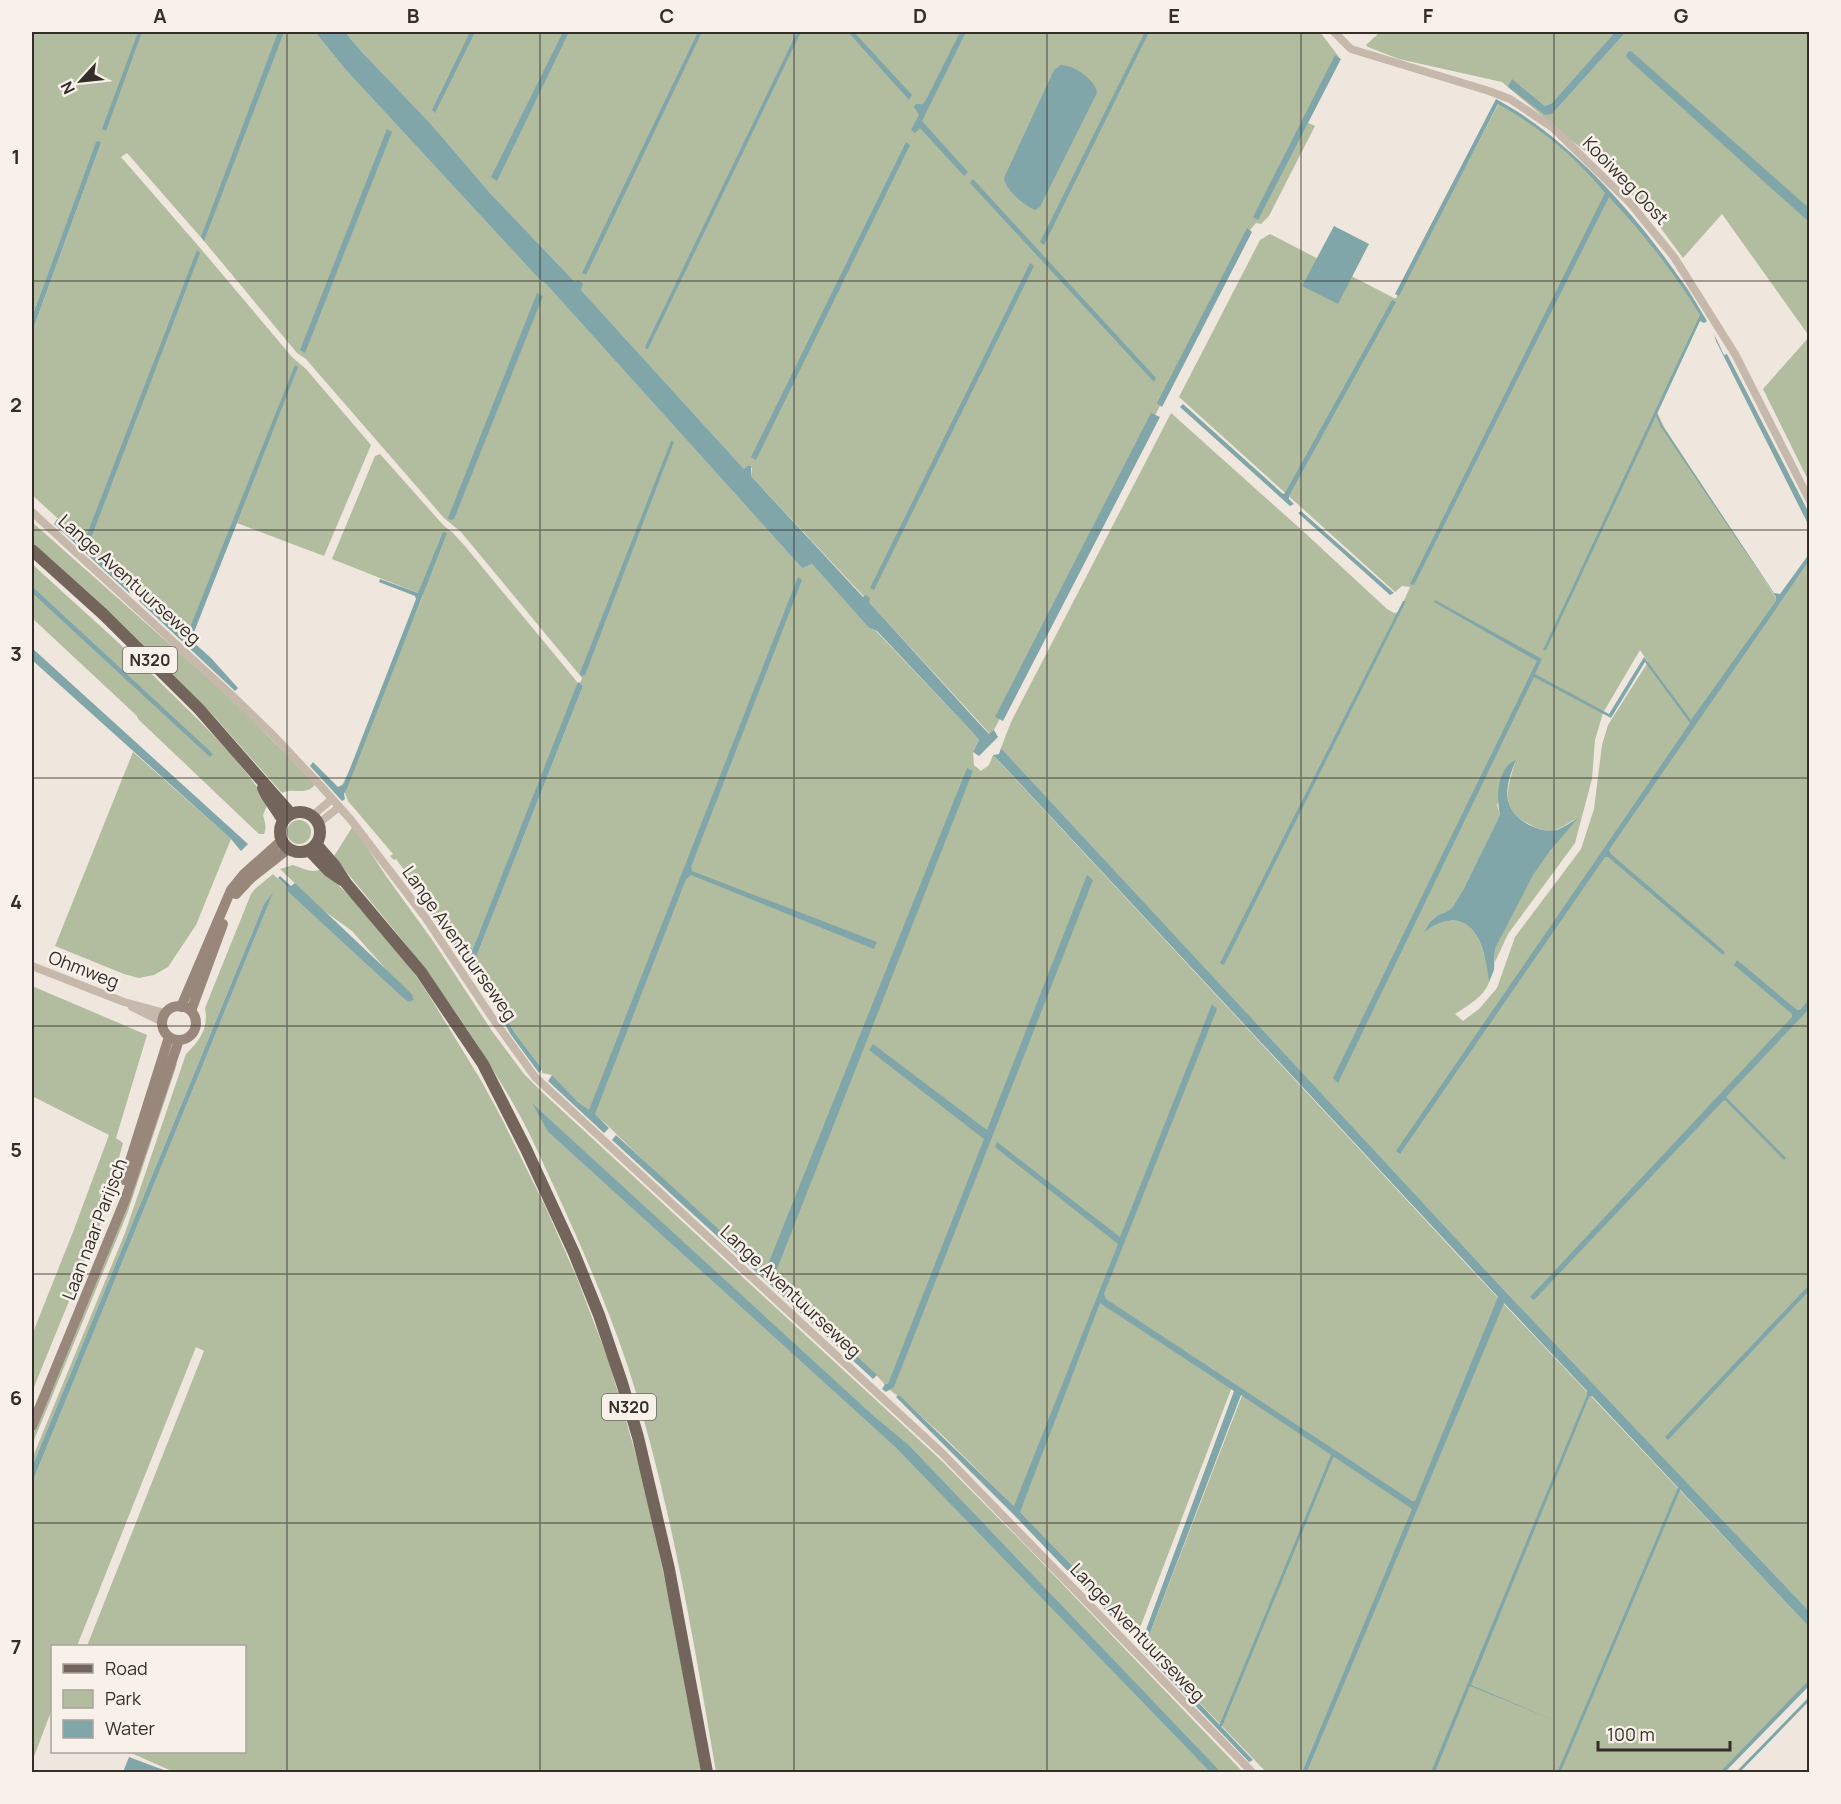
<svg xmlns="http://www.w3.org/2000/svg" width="1841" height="1804" font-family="Manrope,sans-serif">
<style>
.green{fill:#b2bc9f;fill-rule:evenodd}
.water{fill:#80a6a9}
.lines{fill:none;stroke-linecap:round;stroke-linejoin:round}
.stream{stroke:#80a6a9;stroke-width:3}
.street{stroke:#c6b8ab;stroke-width:8}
.secondary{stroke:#99877c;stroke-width:10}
.primary{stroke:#74655c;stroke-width:12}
.grid{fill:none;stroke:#342d29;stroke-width:1.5;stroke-opacity:0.55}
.labels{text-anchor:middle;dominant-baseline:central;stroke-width:5;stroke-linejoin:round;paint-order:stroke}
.shield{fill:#f7f1e9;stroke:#6e6863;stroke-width:1.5}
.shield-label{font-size:16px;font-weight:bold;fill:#342d29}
.street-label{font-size:18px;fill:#342d29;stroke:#f7f1e9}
.neatline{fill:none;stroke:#342d29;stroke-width:2}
.grid-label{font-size:20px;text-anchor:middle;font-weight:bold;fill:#342d29}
</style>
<rect width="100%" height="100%" fill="#efe7dd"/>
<path class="green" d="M32 32H315L345 69 540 280 546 284 801 567 803 568 812 564 869 628 876 631 974 734 979 740 973 752 974 765 981 771 989 765 993 755 1467 1265 1809 1627V1681L1720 1772H1307L1401 1546 1398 1544 1302 1772H1266L1145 1646 1243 1393 1232 1387 1138 1633 1020 1512 942 1435 909 1405 890 1390 878 1377 667 1183 605 1123 578 1102 552 1075 542 1073V1069L515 1033 473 965 583 686 580 683 582 678 461 532 444 518 318 373 306 359 297 353 204 241 127 153 121 157 201 249 292 357 306 369 371 445 324 556 237 523 242 511 190 639 32 495V332L101 143H96L32 317Z
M345 32H1320L1339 57 1306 122 1315 126 1269 216 1261 224 1256 223 1250 230 994 730 990 734 869 602 751 476 752 468 747 466 744 469 581 290 582 284 579 280 576 283 490 193 431 124 361 51Z
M1380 32H1615L1552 103 1545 106 1512 79 1552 114 1626 32H1807L1810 33 1809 336 1722 214 1683 258 1654 219 1610 170 1572 141 1502 82 1399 59 1368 47 1366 45Z
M1499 103 1545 132 1593 174 1644 231 1688 289 1702 313 1656 410 1664 427 1776 598V602L1783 598 1809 561V1611L1504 1290 1001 748 1011 722 1171 413 1305 533 1387 609 1394 613 1399 612 1410 587 1402 586 1395 592 1179 397 1260 240 1270 234 1394 298H1396ZM1640 650 1648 662 1608 725 1602 745 1594 809 1581 849 1515 937 1497 988 1479 1009 1463 1021 1455 1014C1466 1007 1485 996 1489 982 1490 974 1487 961 1484 954 1474 918 1455 912 1425 931L1430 922 1438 915 1446 912 1452 908 1463 890 1500 815 1497 805 1516 760C1508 785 1498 810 1529 824 1536 828 1544 831 1551 831 1560 830 1569 822 1576 819L1550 851 1533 874 1495 949V962L1508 934 1575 843 1592 779 1595 740 1603 713Z
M1809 337V482L1763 389Z
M380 454 444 526 452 532 464 545 578 683 470 956 467 957 424 896 421 897 416 886 396 859 394 860 390 856 393 854 348 801 342 785 360 749 423 595 332 559 375 456Z
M32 522 236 703 314 783V786C304 796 293 787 282 793L211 713 105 609 32 542Z
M32 564C79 607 127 649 172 694 209 730 240 760 268 803L263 815C265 822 267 828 264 834H259L139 720 136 715 32 618V593L210 756 212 754 32 586Z
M133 752 231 839 196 925 168 967 154 975 139 978 124 974 55 946Z
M287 832a12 12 0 1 1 24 0a12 12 0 1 1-24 0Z
M353 826 386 876 433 941 492 1031 524 1074 542 1092 942 1461 1025 1545 1242 1771 1241 1772H1221L909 1445 874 1416 534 1105 548 1132 895 1447 1210 1772H716C693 1636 670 1498 628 1367 608 1307 583 1250 557 1193 542 1161 528 1128 510 1098 484 1054 456 1011 426 971 397 931 364 895 334 856Z
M293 865C302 868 312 874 321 869L353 899 410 967 430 997 482 1082 502 1119 545 1206 577 1278 610 1365 642 1476 673 1617 701 1772H174L129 1752H244V1646H87L204 1351 196 1347 77 1646H52V1709L32 1762V1483L272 895 264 904 32 1467V1459L125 1233 186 1054C200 1040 209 1028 205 1008L251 894 255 889 273 874 288 888 287 891 404 999 409 1002 412 999V994L391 975 352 931 323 910 280 869Z
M32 986 147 1035 116 1138 123 1143 102 1220 32 1392V1335L73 1232 109 1135 32 1096Z
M175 1063 177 1064 127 1214 32 1445V1437L68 1348Z"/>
<path class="water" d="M138 32H142L106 131 102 129Z
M278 32H284L204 241 201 237Z
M315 32H345L361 51 431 124 490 193 575 282 579 280 583 284 581 290 744 469 747 466H751V476L863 597 866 595 870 598 869 602 975 719 989 734 994 730 998 737 979 756 973 752 979 740 974 734 877 631 869 628 812 564 803 568 801 567 546 284 540 280 345 69Z
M470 32H475L435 113 432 110Z
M563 32H569L497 181 491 177Z
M698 32H702L586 275 582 273Z
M797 32H801L648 349H646L645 347Z
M848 32H854L912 95 909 100Z
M960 32H966L922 121 968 172 964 176 920 128 915 133 911 130 919 115 914 107 916 104H923L927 98Z
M1145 32H1149L1044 245 1040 242Z
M1615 32H1626L1552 114 1545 115 1508 87 1512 79 1545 106 1552 103Z
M1631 51 1809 208V222L1629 60 1626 56 1628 52Z
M1335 55 1341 59 1258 220 1253 217Z
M1061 65C1074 65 1096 80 1097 93L1040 207 1035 210C1024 206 1005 189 1004 178L1054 70Z
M1496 99C1580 144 1659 240 1707 321L1704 323 1700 321 1657 414 1662 425 1774 593 1780 594 1809 554V561L1609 850 1611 854 1725 952 1723 955 1608 857H1605L1400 1154 1396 1151 1690 723 1645 662 1611 718 1534 677 1338 1083 1333 1078 1537 661 1434 602 1435 600 1542 659 1535 674 1609 714 1644 657 1691 720 1776 601V597L1661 427 1656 416 1546 650H1543L1700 315C1674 272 1643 233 1609 197L1414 585 1410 584 1605 193C1576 157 1538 126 1498 104L1399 296 1395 294Z
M387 129 392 132 305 353 300 350Z
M99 141 101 143 32 332V317L96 142Z
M906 142 910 145 756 460 751 457Z
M973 179 1156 378 1154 382 970 183Z
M1334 226 1369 244 1338 304 1302 286Z
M1247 228 1252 232 1162 407 1157 403Z
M197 250 200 253 88 546 134 588 129 593 54 524 57 519 84 542Z
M1030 263 1034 266 874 590 870 588Z
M537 293 543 296 454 519 450 520 448 518Z
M1392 300 1396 302 1289 496V499L1294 504 1290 506 1180 407 1183 404 1283 494 1285 493Z
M1714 334 1724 355 1727 354 1808 511 1809 515V526L1716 341Z
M295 365 298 367 191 640 211 658 238 688 235 691 139 601 143 596 187 635Z
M1151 413 1160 417 1003 721 995 717Z
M671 441 674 442 585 675 581 676 580 673Z
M1301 511 1394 593 1390 595 1298 513Z
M443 532 447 533 348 786 344 794 345 799 342 801 310 766 313 762 338 787 344 784 416 599 415 596 379 582 380 579 418 593Z
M798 577 802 580 691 867 692 871 877 942 874 949 691 875 686 879 595 1114 609 1128 604 1133 548 1081 552 1075 578 1102 589 1110Z
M32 586 213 754 210 757 32 593Z
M1403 601H1406L1224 965 1220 963Z
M32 648 248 844 241 851 231 839 32 660Z
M579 682 583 686 473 965 515 1033 542 1069 539 1073 511 1035 482 984 420 898 423 896 467 957 470 956 577 684Z
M1001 748 1504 1290 1809 1611V1627L1592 1396 1589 1397 1471 1685 1556 1721 1470 1686 1435 1772H1431L1587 1395V1391L1504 1303 1307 1772H1302L1412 1509 1241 1395 1145 1646 1253 1760 1249 1762 1141 1649 1140 1646 1234 1391 1100 1303 1020 1512 1134 1629 1130 1636 1015 1516 896 1397 899 1395 1014 1506 1118 1244 995 1147 997 1142 1120 1237 1212 1004 1217 1009 1104 1294 1106 1299 1412 1501H1415L1498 1297 999 761 993 755 999 754Z
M1516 760C1504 788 1500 813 1534 827 1541 830 1549 832 1557 830 1564 827 1571 822 1578 818L1550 851 1533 875 1495 949 1494 970 1489 982C1485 941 1470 900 1424 932L1430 922 1438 915 1446 912 1452 908 1463 890 1500 815C1496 798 1497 767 1516 760Z
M967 768 973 771 773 1279 877 1375 873 1379 612 1140 616 1135 765 1272Z
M1087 875 1093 880 894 1387 886 1392 882 1389 885 1384H888L984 1139 869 1050 873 1044 987 1130Z
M280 876 291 886 295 883 412 994 413 999H415L409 1002 404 999 287 891 288 888 278 878Z
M273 893 32 1483V1467L264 904Z
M1737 960 1797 1010H1800L1809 1000V1009L1726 1097 1786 1158 1784 1160 1725 1100 1723 1101 1534 1300 1530 1297 1792 1017V1014L1734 965Z
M532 1103 874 1416 909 1445 1221 1772H1210L895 1447 548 1132Z
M1809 1285V1291L1668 1440 1665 1437Z
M1809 1680V1686L1725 1772H1720Z
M129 1757 169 1772H123Z"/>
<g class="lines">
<path class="stream" d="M1221 1725 1333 1454
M1559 1772 1679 1489
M1738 1772 1810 1698"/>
<path class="street" d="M1334 32 1351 49 1489 91 1510 99 1553 128 1630 203 1674 257 1735 354 1810 501
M32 512 238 701 272 734 320 785 351 820 425 917 491 1016 535 1077 942 1453 1252 1772
M312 816 332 799
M318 824 339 807
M32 966 124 1002 165 1013
M132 1007 162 1022"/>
<path class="secondary" d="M236 894 251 878 288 849
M162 1023a17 17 0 1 1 34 0a17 17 0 1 1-34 0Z
M181 1007 231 890 244 874 281 841
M191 1011 223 924
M124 1180 169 1037
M32 1426 125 1200 179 1040"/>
<path class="primary" d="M32 550 103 614 199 709 291 814
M263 788 267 796 283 820
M280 832a20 20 0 1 1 40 0a20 20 0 1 1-40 0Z
M316 844 335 866 346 883 421 972 483 1064 526 1149 574 1253 599 1315 622 1383 638 1437 669 1569 707 1772
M309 850 329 871 342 880"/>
</g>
<path class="grid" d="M287 32V1772M540 32V1772M794 32V1772M1047 32V1772M1301 32V1772M1554 32V1772M32 281H1810M32 530H1810M32 778H1810M32 1026H1810M32 1274H1810M32 1523H1810"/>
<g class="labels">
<g class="shield">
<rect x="123" y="647" width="54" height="26" rx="4.5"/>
<rect x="602" y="1394" width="54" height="26" rx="4.5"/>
</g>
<g class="shield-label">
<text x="150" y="660">N320</text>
<text x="629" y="1407">N320</text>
</g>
<g class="street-label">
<text transform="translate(1626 180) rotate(46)">Kooiweg Oost</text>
<text transform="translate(130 579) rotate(42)">Lange Aventuurseweg</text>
<text transform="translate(460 943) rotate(55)">Lange Aventuurseweg</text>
<text transform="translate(84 969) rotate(21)">Ohmweg</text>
<text transform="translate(94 1229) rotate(-69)">Laan naar Parijsch</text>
<text transform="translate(791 1291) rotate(43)">Lange Aventuurseweg</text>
<text transform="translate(1138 1632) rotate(46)">Lange Aventuurseweg</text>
</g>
</g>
<rect width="1841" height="1804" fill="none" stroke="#f7f1e9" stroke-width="66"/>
<rect x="51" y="1645" width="195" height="108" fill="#f7f1e9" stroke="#a9a39c" stroke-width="1.5"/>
<rect x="63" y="1664" width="30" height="9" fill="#74655c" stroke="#a9a39c" stroke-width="1.5"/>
<text x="105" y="1675" font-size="18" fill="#342d29">Road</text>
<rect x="63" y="1690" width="30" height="18" fill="#b2bc9f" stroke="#a9a39c" stroke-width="1.5"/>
<text x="105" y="1705" font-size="18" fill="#342d29">Park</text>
<rect x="63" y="1720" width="30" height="18" fill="#80a6a9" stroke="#a9a39c" stroke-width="1.5"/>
<text x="105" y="1735" font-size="18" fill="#342d29">Water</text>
<g transform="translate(81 81) rotate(243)" stroke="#f7f1e9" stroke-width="4.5" paint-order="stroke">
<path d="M0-4.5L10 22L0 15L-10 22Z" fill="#342d29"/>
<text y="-9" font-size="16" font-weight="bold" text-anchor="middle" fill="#342d29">N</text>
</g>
<path d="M1598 1741v9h132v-9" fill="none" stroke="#342d29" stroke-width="3"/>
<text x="1607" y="1741" font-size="18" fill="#342d29" stroke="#f7f1e9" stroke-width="4.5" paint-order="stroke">100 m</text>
<rect x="33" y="33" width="1775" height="1738" class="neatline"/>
<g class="grid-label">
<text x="160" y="23">A</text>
<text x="413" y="23">B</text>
<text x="667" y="23">C</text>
<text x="920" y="23">D</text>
<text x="1174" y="23">E</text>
<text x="1428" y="23">F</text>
<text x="1681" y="23">G</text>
<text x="16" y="164">1</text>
<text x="16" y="412">2</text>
<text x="16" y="661">3</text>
<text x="16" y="909">4</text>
<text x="16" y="1157">5</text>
<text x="16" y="1405">6</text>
<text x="16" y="1654">7</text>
</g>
</svg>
